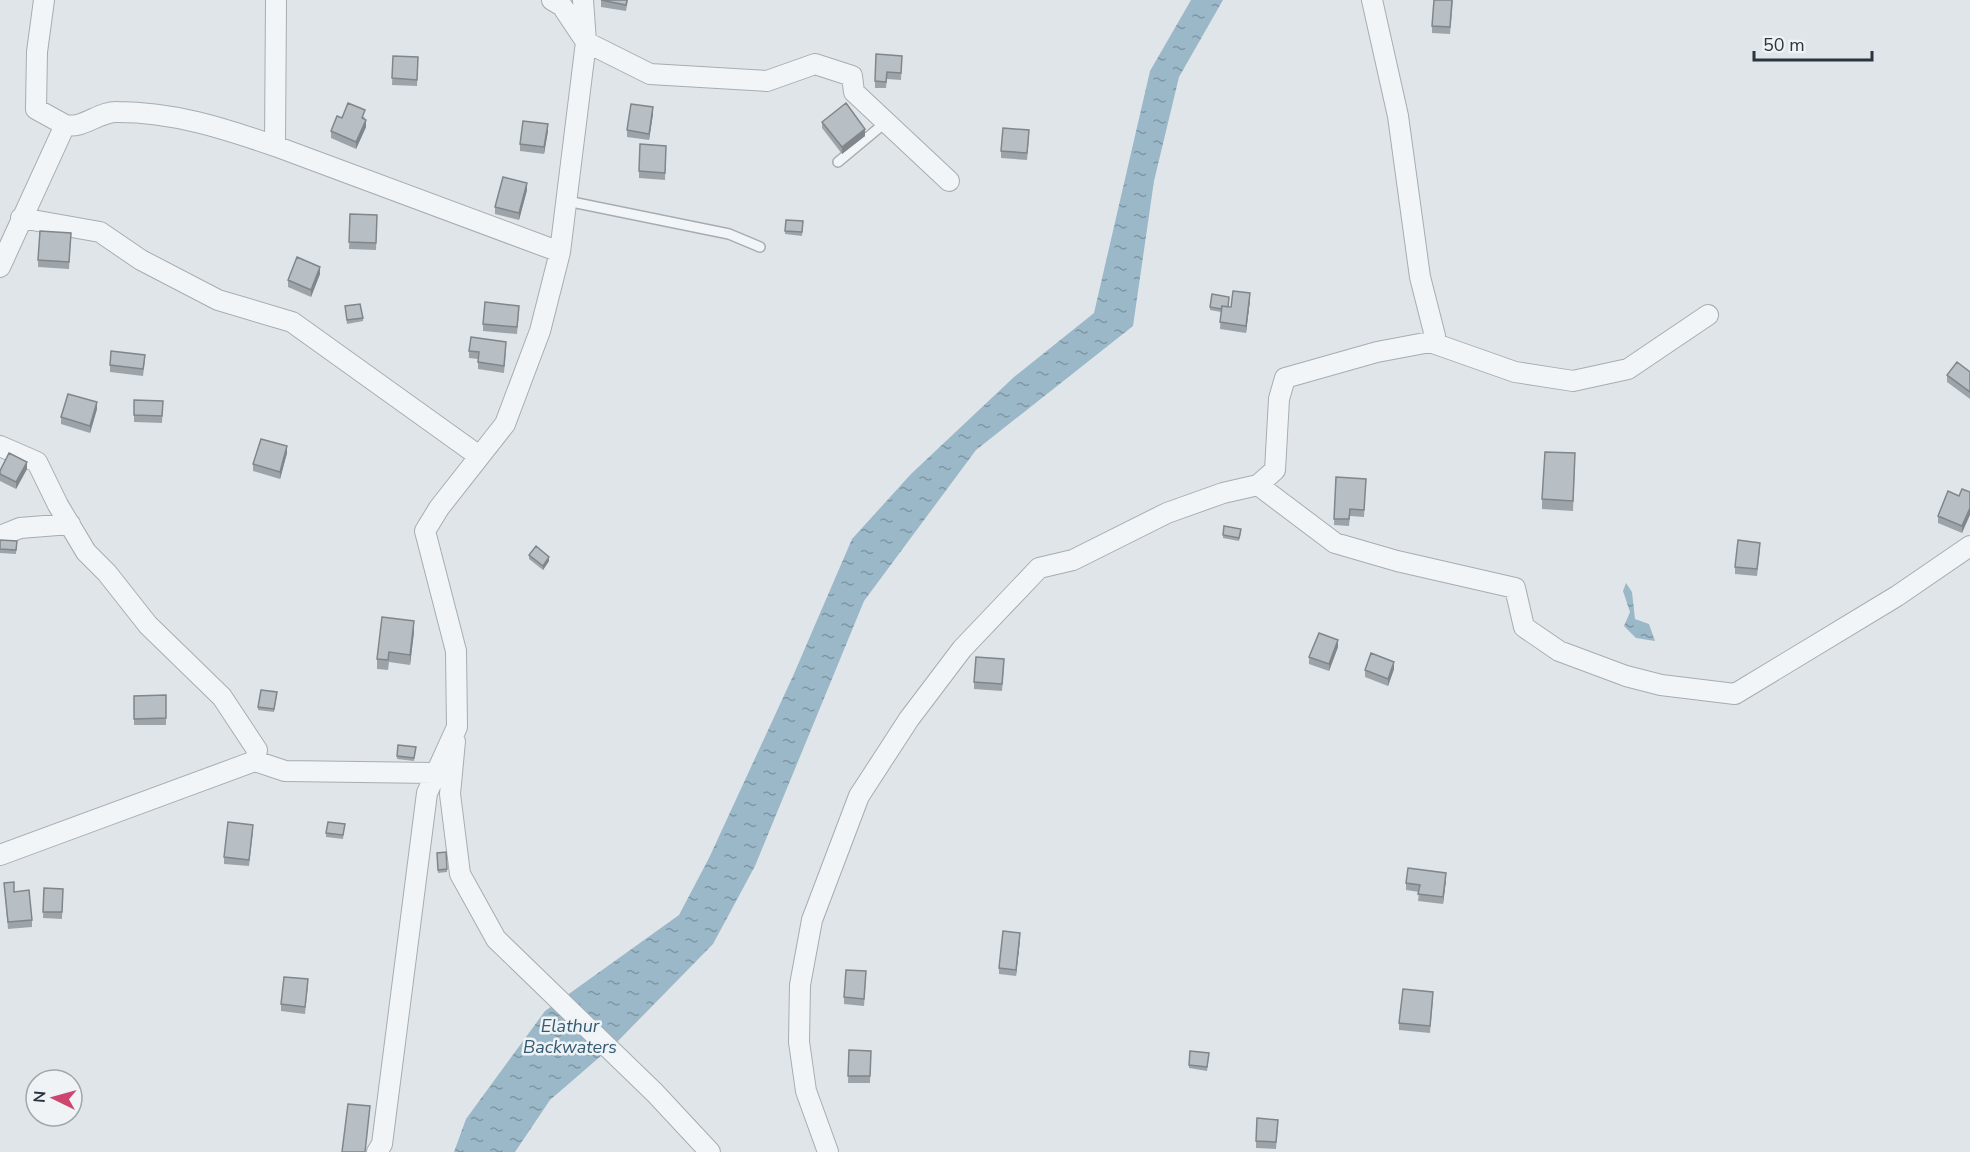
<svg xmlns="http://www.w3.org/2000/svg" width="1970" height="1152" font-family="'Nunito Sans',sans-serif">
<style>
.water{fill:url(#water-ripples)}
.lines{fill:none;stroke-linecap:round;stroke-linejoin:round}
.service-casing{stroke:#a5adb3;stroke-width:12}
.minor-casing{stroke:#a5adb3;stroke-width:22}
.service{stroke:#f2f5f7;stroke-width:9}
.minor{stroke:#f2f5f7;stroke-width:20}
.wall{fill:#9da4a9}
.shaded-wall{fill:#80868a}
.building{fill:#b7bfc5;stroke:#80868a;stroke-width:1.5}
.labels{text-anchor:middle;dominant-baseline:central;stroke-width:5;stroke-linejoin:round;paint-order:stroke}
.water-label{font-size:18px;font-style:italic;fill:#335a73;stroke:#eff3f6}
</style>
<defs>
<pattern id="water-ripples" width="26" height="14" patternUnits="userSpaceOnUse" patternTransform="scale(1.5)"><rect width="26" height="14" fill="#9bb8c8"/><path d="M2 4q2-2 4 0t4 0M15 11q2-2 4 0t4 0" fill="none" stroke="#7e96a4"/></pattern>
</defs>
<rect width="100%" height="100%" fill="#e0e5e9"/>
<path class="water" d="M1191 0H1223L1179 77 1154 181 1133 326 976 450 864 601 755 866 713 944 617 1042 550 1100 515 1152H454L466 1119 545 1011 679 915 709 858 793 676 852 539 911 474 1014 377 1094 313 1150 71Z
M1626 583 1632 592 1635 619 1649 624 1655 641 1636 638 1624 626 1630 612 1623 591Z"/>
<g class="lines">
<defs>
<path id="service" d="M838 162 886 122
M567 201 729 234 760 247"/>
<path id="minor" d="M276 0 275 146 560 252
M552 0 562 6 586 42 650 74 767 81 815 64 852 76 854 92 949 181
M1372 0 1398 116 1420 277 1435 336 1430 342
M65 125C84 129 99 111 118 112 173 112 223 128 275 146
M21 218 100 232 141 260 218 300 292 322 479 456
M0 267 65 125 36 109 37 52 44 0
M0 446 37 462 58 505 86 552 107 573 148 625 222 697 257 750 255 761
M1258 485 1335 543 1397 561 1515 588 1524 627 1559 651 1626 676 1661 685 1735 694 1897 596 1970 546
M0 536 20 528 70 524
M455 741 450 794 460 874 496 939 655 1093 710 1152
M0 855 255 761 285 771 434 773
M377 1152 382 1144 427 793 457 727 456 651 425 531 439 508 505 424 540 331 560 252 586 42 583 0
M828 1152 806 1091 799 1042 800 985 812 920 859 796 909 719 962 649 1039 568 1073 560 1167 513 1223 493 1258 485 1275 470 1279 399 1285 378 1377 352 1430 342 1515 372 1573 381 1628 369 1708 315"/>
</defs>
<use href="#service" class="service-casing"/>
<use href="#minor" class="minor-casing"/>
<use href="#service" class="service"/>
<use href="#minor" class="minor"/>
</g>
<path class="wall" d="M601 0H628L626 11 601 7Z
M1453 0 1450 34 1432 33V26Z
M393 56 418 57 417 86 392 85Z
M902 62 901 80 887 79 886 88H875V81Z
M653 114 649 140 627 137V130Z
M365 117 364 120 366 127 356 149 331 138V131L342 118Z
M822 122 865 136 842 154 822 128Z
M548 131 544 154 520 151V144Z
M1029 137 1027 160 1001 158V151Z
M666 153 665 180 639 178V171Z
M527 190 519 220 495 214V207Z
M350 214 377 215 376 250 349 249Z
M786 220 803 221 802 236 785 234Z
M71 233 69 269 38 267V260Z
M320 274 311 297 288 287V280Z
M1250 300 1246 333 1220 329 1221 312 1210 310V307L1229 301 1228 307H1231Z
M345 306 363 318V321L347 324Z
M519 312 517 334 483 331V324Z
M506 349 504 373 478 369V359L469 358V351Z
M145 361 143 376 110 372V365Z
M1970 372V399L1947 382V375Z
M134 400 163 401 162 423 134 422Z
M97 409 90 433 61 424V417Z
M287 453 280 479 253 471V464Z
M1575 464 1573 511 1542 509V499Z
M27 469 16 489 0 481V471Z
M1336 477 1366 479 1364 517 1350 516 1349 526 1334 525Z
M1970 492 1962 533 1938 523V516Z
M1241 533 1239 541 1223 538V535Z
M0 540 17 541 16 554 0 553Z
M1760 550 1757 576 1735 574V567Z
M529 555 549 561 543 570 529 559Z
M414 632 410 665 389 662 388 670 377 669V659Z
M1338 647 1329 671 1309 664V657Z
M1004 666 1002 691 974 689V682Z
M1394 669 1388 686 1365 677V670Z
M166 695V725H134V696Z
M277 695 274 712 258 710V707Z
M398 745 416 747 414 761 397 759Z
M345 824 343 839 326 837V833Z
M253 832 249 866 224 864V857Z
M446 852 447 872 438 873 437 853Z
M1446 880 1443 904 1418 901 1419 892 1406 890V883Z
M4 883 14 892 32 920V927L8 929Z
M44 888 63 889 62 919 43 918Z
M1020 940 1016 976 999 974V968Z
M866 978 864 1006 844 1004V997Z
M308 986 305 1014 281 1011V1004Z
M1433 999 1430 1033 1399 1030V1023Z
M849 1050 871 1051 870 1083H848Z
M1209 1053 1207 1071 1189 1068V1065Z
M1278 1127 1276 1149 1256 1148V1141Z"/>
<path class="shaded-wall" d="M653 107V114L649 140V134Z
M366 120V127L356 149V142Z
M548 124V131L544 154V147Z
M865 129V136L842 154V147Z
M527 183V190L519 220V213Z
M320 267V274L311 297V290Z
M1250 293V300L1246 333V326Z
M97 402V409L90 433V426Z
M287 446V453L280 479V472Z
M27 462V469L16 489V482Z
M1970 508V515L1962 533V526Z
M549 557V561L543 570V566Z
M414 621V632L410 665V655Z
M1338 640V647L1329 671V664Z
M1394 662V669L1388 686V679Z
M1446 873V880L1443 904V897Z
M1020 933V940L1016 976V970Z"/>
<path class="building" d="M601 0H627L626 5Z
M1434 0H1452L1450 27 1432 26Z
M876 54 902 56 901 73 887 72 886 82 875 81Z
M393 56 418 57 417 80 392 78Z
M348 103 365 110 362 118 366 120 356 142 331 131 337 116 342 118Z
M846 103 865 129 842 147 822 122Z
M631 104 653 107 649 134 627 130Z
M523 121 548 124 544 147 520 144Z
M1003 128 1029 130 1027 153 1001 151Z
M640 144 666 146 665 173 639 171Z
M503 177 527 183 519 213 495 207Z
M350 214 377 215 376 243 349 242Z
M786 220 803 221 802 232 785 231Z
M40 231 71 233 69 262 38 260Z
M297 257 320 267 311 290 288 280Z
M1233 291 1250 293 1246 326 1220 322 1222 306 1231 307Z
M1212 294 1229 297 1228 307 1222 306 1221 309 1210 307Z
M485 302 519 306 517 327 483 324Z
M360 304 363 318 347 320 345 306Z
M471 337 506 342 504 366 478 362 479 352 469 351Z
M111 351 145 355 143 369 110 365Z
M1957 362 1970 372V392L1947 375Z
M68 394 97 402 90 426 61 417Z
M134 400 163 401 162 416 134 415Z
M261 439 287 446 280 472 253 464Z
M1545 452 1575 453 1573 501 1542 499Z
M9 453 27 462 16 482 0 474V471Z
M1336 477 1366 479 1364 510 1350 509 1349 519H1334Z
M1962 489 1970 492V508L1962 526 1938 516 1948 491 1959 496Z
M1224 526 1241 529 1239 538 1223 535Z
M0 540 17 541 16 550 0 549Z
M1738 540 1760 543 1757 569 1735 567Z
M536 546 549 557 543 566 529 555Z
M382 617 414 621 410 655 389 652 388 660 377 659Z
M1319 633 1338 640 1329 664 1309 657Z
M1371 653 1394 662 1388 679 1365 670Z
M976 657 1004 659 1002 684 974 682Z
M261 690 277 692 274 709 258 707Z
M166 695V718L134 719V696Z
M398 745 416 747 414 758 397 756Z
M228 822 253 825 249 860 224 857Z
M328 822 345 824 343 835 326 833Z
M446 852 447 869 438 870 437 853Z
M1408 868 1446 873 1443 897 1418 894 1420 885 1406 883Z
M14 882V892L29 890 32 920 8 922 4 883Z
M44 888 63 889 62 912H43Z
M1003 931 1020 933 1016 970 999 968Z
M846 970 866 971 864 999 844 997Z
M284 977 308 979 305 1007 281 1004Z
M1403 989 1433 992 1430 1026 1399 1023Z
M849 1050 871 1051 870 1076H848Z
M1190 1051 1209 1053 1207 1067 1189 1065Z
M348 1104 370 1106 365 1152H342Z
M1257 1118 1278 1120 1276 1142 1256 1141Z"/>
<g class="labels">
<g class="water-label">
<text x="570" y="1026">Elathur<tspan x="570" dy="21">Backwaters</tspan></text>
</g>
</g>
<g transform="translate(54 1098) rotate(275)"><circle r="28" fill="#eff3f6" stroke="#a0a7ad" stroke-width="1.5"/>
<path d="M0-4.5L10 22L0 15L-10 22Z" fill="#cd4670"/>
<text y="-9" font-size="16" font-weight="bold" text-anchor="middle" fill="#293540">N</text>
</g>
<path d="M1754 51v9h118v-9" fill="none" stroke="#293540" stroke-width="3"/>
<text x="1763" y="51" font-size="18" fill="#293540" stroke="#eff3f6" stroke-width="4.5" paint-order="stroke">50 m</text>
</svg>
